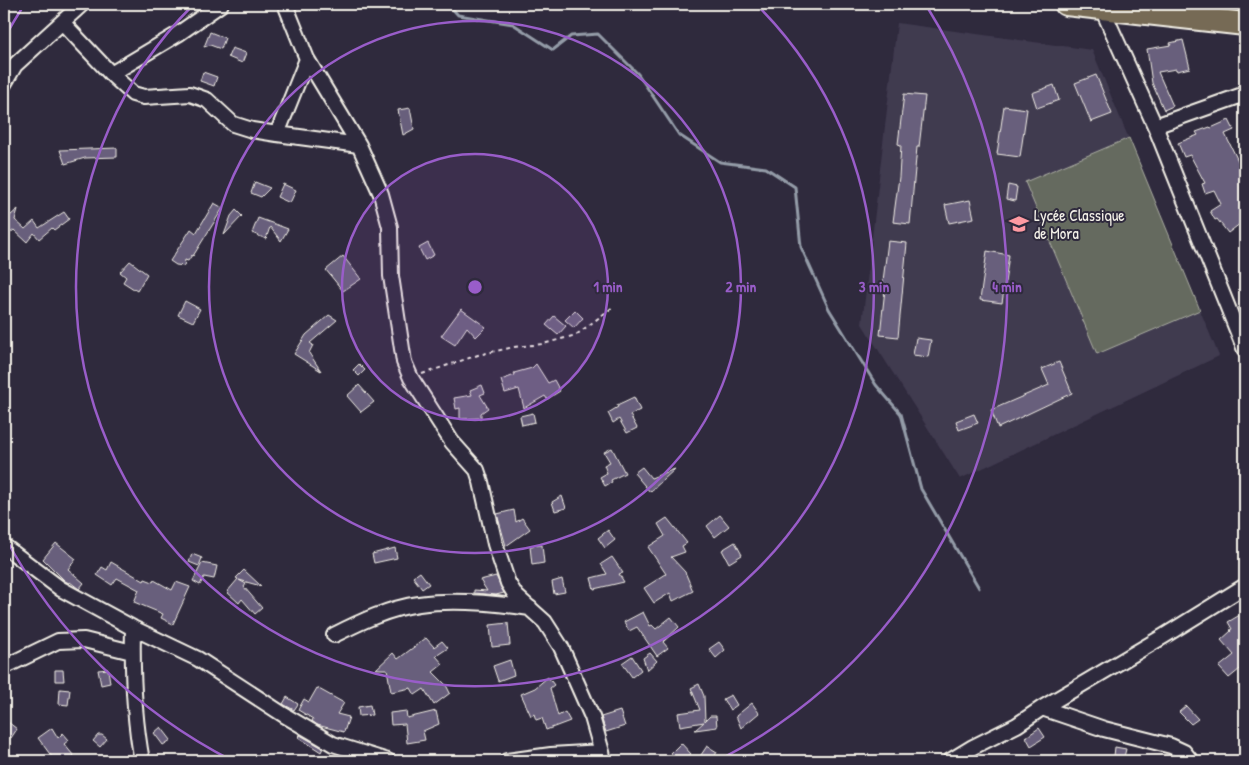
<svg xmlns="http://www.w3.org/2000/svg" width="1249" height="765" font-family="'Patrick Hand',sans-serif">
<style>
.built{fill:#403a50}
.pitch{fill:#656b5e;stroke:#acaea3}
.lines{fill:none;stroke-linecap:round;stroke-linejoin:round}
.stream{stroke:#949ca8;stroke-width:3}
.building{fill:#685e7c;stroke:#f4f1e8}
.minor-casing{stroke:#f4f1e8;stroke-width:18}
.trunk-casing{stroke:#f4f1e8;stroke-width:26}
.path{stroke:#f4f1e8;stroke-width:2;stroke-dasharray:4 4;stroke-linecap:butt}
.minor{stroke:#2f2a3d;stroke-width:14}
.trunk{stroke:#766a55;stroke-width:22}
.ring{fill:none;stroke:#995dc9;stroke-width:2.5}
.labels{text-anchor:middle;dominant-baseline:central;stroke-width:4;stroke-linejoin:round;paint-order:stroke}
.poi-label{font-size:16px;fill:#f4f1e8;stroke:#2f2a3d;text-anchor:start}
.centre{fill:#995dc9;stroke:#2f2a3d;stroke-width:2.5}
.ring-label{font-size:15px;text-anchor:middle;font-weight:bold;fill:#995dc9;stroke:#2f2a3d;stroke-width:4;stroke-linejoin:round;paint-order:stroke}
</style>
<rect width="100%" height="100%" fill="#2f2a3d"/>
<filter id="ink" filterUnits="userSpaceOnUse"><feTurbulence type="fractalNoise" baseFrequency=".02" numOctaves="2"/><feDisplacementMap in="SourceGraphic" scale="10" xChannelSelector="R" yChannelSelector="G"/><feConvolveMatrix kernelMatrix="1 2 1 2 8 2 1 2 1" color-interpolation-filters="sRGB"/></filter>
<g filter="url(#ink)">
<path class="built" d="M897 23 1092 50 1219 356 960 479 862 324Z"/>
<path class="pitch" d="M1129 138 1200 310 1097 354 1025 182Z"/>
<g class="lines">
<path class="stream" d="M448 4 458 15 513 24 553 50 571 36 598 34 638 74 679 135 720 162 766 168 795 187 801 247 829 309 876 385 901 414 921 489 979 588"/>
</g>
<path class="building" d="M210 32 225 38 221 49 210 45 204 47Z
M1183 40 1190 68 1177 71 1176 69 1158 72 1173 106 1164 110 1152 83 1147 49 1171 45 1170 43Z
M232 48 246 53 242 63 228 57Z
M203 72 217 77 214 86 200 81Z
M1096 75 1112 114 1091 122 1075 83Z
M1054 85 1059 100 1037 108 1032 93Z
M904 94 925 96 919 147H917L910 224 893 222 899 177 901 145 898 144Z
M1004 106 1027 109 1020 157 997 154Z
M410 108 414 129 403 135 398 110Z
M1229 120 1234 130 1225 134 1241 167 1239 169 1245 178V220L1228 233 1217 219 1215 220 1210 211 1221 204 1214 190 1205 193 1202 184 1205 183 1190 155 1184 157 1178 143 1198 135 1196 132 1210 127 1211 128Z
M117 148V157L85 158 65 164 60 150Z
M255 182 270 188 261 197 251 193Z
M283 184 296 190 290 203 277 197Z
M1008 185 1017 187 1015 201 1006 199Z
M970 200 974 218 949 223 945 205Z
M214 203 223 208 193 256 192 255 188 261 185 260 184 266 176 265 170 261 191 229 196 233Z
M18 209 15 220 25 229 34 221 39 228 64 212 69 219 54 230 52 228 39 239 34 233 27 242 14 230 4 238V221Z
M236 210 242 216 224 235 231 216Z
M258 218 288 229 281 241 270 227 266 239 252 233Z
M888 241 907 243 898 337 880 335 885 289H882Z
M428 243 434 255 425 260 419 248Z
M987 251 1009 255 1002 303 980 300Z
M343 256 361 279 343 291 326 270Z
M130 261 147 274 137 291 123 282 126 277 120 272Z
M185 301 200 309 193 322 178 315Z
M461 309 486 327 476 337 467 327 455 345 441 336Z
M575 310 583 318 574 328 565 320Z
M329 315 337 320 310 343 313 345 309 353 321 371 294 354 306 335Z
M554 316 566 326 558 335 546 325Z
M916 338 931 340 928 357 913 355Z
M1059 362 1072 393 998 428 991 410 1049 385 1042 369Z
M359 364 365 370 359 376 353 370Z
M536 364 548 383 554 380 560 391 547 399 545 396 524 408 519 389 505 393 501 380 515 375 514 373 532 368Z
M359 385 374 402 361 412 347 396Z
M482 385 485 393 480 395 488 408 481 413V418L460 419V408L456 409 454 398 472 395 470 390Z
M634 397 640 410 630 415 637 428 627 433 619 419 613 423 608 413 618 407 617 405Z
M533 413 535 422 522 425 520 416Z
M974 414 978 423 959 430 956 421Z
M612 448 625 473 611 480 612 482 605 486 600 477 607 473 604 465 610 462 604 452Z
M642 467 651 478 675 469 650 492 634 473Z
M562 496 566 508 555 511 552 502Z
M514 510 516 522 522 518 530 529 506 546 497 514Z
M720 515 729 526 715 537 707 526Z
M667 518 687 543 682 546 685 552 671 557 685 572 693 591 673 601 670 593 654 603 644 588 666 574 648 547 665 536 658 524Z
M608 530 615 540 605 548 598 538Z
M735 542 742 555 729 563 722 550Z
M56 543 76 559 68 569 84 583 79 589 70 582 69 583 65 581 43 559Z
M542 545 544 563 532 565 530 546Z
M395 548 397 558 374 563 372 554Z
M192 554 202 558 199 566 189 562Z
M612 557 623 573 619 574 624 582 594 589 591 578 607 574 601 564Z
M111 562 144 581 145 579 153 582 154 580 172 590 176 582 190 587 173 624 161 618 163 614 134 602 139 590 117 578 112 585 97 575 102 567 107 570Z
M202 563 217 566 214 579 204 577 200 585 193 581Z
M244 570 261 586 239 580 246 584 244 587 262 608 255 614 242 599 239 603 227 592 238 579 236 578Z
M420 572 429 584 422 589 413 577Z
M496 576 504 593 496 595 474 593V590L487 591 480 580Z
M562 579 565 592 554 594 552 582Z
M643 612 650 626 652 625 656 629 671 617 679 627 663 642 668 648 657 656 637 627 629 631 624 622Z
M1245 612V665L1229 678 1219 667 1234 655 1221 640 1231 631 1230 630 1232 629 1228 622Z
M508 623 510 645 492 647 490 625Z
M426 638 434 647 442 641 448 648 436 656 443 664 433 672 446 685 450 693 434 705 424 689 415 695 411 688 391 692 387 669H376L393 653 398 659Z
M719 642 725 650 716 658 709 649Z
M650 653 657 661 647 670 643 658Z
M632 656 641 670 632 677 622 663Z
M510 660 514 675 498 681 493 666Z
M108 669 110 683 101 685 98 670Z
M55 670H63L64 681H55Z
M548 677 554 685 550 688 558 716 565 712 570 721 546 730 542 718 536 720 534 714 531 716 521 694 535 688Z
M699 684 704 696 705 721 710 716H716L717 727 695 730 704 722 680 726 678 713 700 710 691 688Z
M317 688 344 703 337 714 349 717 344 732 317 725 312 721 313 719 298 710 304 699 309 702Z
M60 689 70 690 68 705 59 704Z
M731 695 737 705 730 710 723 699Z
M287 697 298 704 294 710 283 704Z
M752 703 759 713 741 728 736 716Z
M370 705 372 715 359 716 358 707Z
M1186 706 1198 719 1191 724 1179 712Z
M406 711 407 718 436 711 439 724 423 731 425 740 407 743 405 724 391 725 390 713Z
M620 711 625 726 606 732 601 717Z
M4 719 17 729 11 738 4 733Z
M161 727 171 740 163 745 154 733Z
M52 728 58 738 63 733 69 740 64 744 78 761H55L38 738Z
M1039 728 1045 737 1031 746 1026 737Z
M98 735H102L107 739 100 747 93 741Z
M300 735 323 748 321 752 298 737Z
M681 743 691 754 683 761H679L671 753Z
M707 746 717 752 712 761H697Z
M1115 747 1126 749 1124 757 1114 756Z"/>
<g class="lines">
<defs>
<path id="minor" d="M285 4 307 59 359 145 381 194 390 227 391 276 404 362 411 378 452 442 477 470 481 482 495 544 508 583 516 596 545 622 561 647 592 717 602 752
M1100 4 1155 126 1245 350
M62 22 111 74 133 94 144 97 190 94 207 100 233 124 252 130 277 134 359 145
M111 74 178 34 221 4
M4 84 15 65 82 4
M1155 126 1245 94
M277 134 307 59
M4 546 61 589 133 628 198 659 284 715 333 744 388 761
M133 628C132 672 134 718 142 761
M334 635C360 622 389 608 419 604 454 599 495 603 530 608
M4 667 58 641 84 640 132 652
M1042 708 1104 729 1171 746 1184 752 1191 761
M507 761 551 755 602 752 604 761
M950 761 973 747 1017 725 1042 708 1164 636 1245 586"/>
<path id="trunk" d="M1066 4 1245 24"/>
</defs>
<use href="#minor" class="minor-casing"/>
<use href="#trunk" class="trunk-casing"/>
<path class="path" d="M422 374 478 355 514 347 543 344 576 335 613 307"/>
<use href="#minor" class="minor"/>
<use href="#trunk" class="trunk"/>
</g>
</g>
<circle cx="475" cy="287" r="133" fill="#995dc9" fill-opacity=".12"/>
<g class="ring">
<circle cx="475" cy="287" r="133"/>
<circle cx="475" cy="287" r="266"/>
<path d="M757 5A399 399 0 1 1 193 5"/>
<path d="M233 761A532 532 0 0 1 5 537M5 37A532 532 0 0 1 24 5M926 5A532 532 0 0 1 717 761"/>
</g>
<defs>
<symbol id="school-bare" viewBox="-9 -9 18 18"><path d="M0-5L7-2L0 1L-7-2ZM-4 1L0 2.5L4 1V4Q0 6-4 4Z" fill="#ff9aa2" stroke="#2f2a3d" stroke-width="2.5" paint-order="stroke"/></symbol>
</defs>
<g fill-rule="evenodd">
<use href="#school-bare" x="1005" y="210" width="28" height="28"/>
</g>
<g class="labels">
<g class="poi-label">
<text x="1034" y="215">Lycée Classique<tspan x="1034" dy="18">de Mora</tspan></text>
</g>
</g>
<circle cx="475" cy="287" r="8" class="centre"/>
<g class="ring-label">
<text x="608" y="292">1 min</text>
<text x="741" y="292">2 min</text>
<text x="874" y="292">3 min</text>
<text x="1007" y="292">4 min</text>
</g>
<rect width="1249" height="765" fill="none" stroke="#2f2a3d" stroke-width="20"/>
<rect x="10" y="10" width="1229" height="745" fill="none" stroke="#f4f1e8" stroke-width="2" filter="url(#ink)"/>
</svg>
